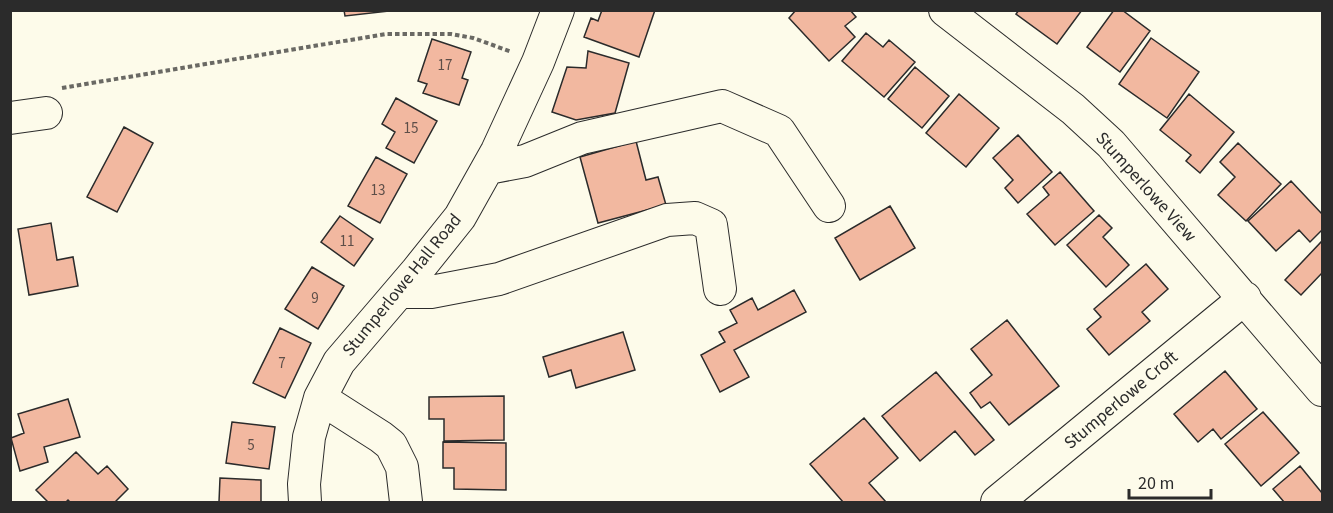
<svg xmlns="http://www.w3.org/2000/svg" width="1333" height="513" font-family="'Source Sans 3',sans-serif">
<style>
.building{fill:#f2b8a0;stroke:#2b2b2b;stroke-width:1.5}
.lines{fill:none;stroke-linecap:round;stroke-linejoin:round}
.minor-casing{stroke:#2b2b2b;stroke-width:34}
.path{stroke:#6a6964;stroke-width:4;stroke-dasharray:4.5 3;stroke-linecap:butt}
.minor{stroke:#fdfbea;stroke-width:32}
.labels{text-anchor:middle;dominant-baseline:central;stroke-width:4.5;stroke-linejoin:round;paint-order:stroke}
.number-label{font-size:15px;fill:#5d4e48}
.street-label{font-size:18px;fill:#2b2b2b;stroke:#fdfbea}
</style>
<rect width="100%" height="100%" fill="#fdfbea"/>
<path class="building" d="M344 10H398L345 16Z
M602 10H655L639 57 584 37 591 18 598 21Z
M796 10H850L856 17 845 26 855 37 829 61 789 18Z
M1019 10H1082L1057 44 1016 14Z
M1114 10H1122L1150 31 1120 72 1087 47Z
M866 33 883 47 889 40 915 62 884 97 842 61Z
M1151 38 1199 72 1167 118 1119 84Z
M432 39 471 52 462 78 468 80 459 105 423 93 427 84 418 81Z
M588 51 629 63 615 113 576 120 552 112 567 67 586 68Z
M915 67 949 96 922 128 888 99Z
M959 94 999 128 966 167 926 133Z
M1189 94 1234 132 1200 173 1186 161 1191 155 1160 130Z
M396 98 437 121 414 163 386 148 395 132 382 124Z
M124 127 153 143 117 212 87 197Z
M1018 135 1052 172 1018 203 1005 188 1013 180 993 158Z
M636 141 646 180 658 177 666 205 598 223 580 157Z
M1238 143 1281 184 1246 221 1218 195 1235 177 1220 162Z
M376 157 407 174 380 223 348 206Z
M1060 172 1094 211 1055 245 1027 214 1049 195 1043 187Z
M1291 181 1322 214V230L1310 242 1299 230 1276 251 1248 221Z
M890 206 915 248 860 280 835 238Z
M1099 215 1112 228 1103 237 1129 265 1106 287 1067 245Z
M340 216 373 239 354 266 321 242Z
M51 223 57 260 73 257 78 286 29 295 18 229Z
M1322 241V273L1301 295 1285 280Z
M1146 264 1168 289 1142 312 1150 321 1109 355 1087 329 1101 317 1094 309Z
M312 267 344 286 318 329 285 309Z
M794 290 806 312 734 350 749 377 720 392 701 355 725 342 719 332 737 323 730 310 752 298 758 310Z
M1007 320 1059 386 1009 425 990 402 981 408 970 393 992 375 971 349Z
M280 328 311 343 285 398 253 383Z
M623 332 635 370 576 388 571 370 549 377 543 357Z
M1225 371 1257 409 1221 439 1213 429 1198 442 1174 414Z
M936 372 994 440 975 455 955 431 920 461 882 416Z
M504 396V440L444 441V419H429V397Z
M68 399 80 437 44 447 48 462 20 471 11 438 24 433 18 414Z
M1263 412 1299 453 1261 486 1225 444Z
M864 418 898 458 869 483 886 502H843L810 464Z
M232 422 275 427 269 469 226 463Z
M443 442 506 443V490L454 489V468H443Z
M76 452 98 474 107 466 128 489 115 502H70L68 500 66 502H48L36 490Z
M1300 466 1322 493V502H1284L1273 489Z
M220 478 261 480V502H219Z"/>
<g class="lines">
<defs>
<path id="minor" d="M945 10 1073 109 1111 144 1322 390
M10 118 46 113
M488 168 525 161 582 138 722 106 779 131 829 206
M400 292H431L499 279 667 220 695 218 711 225 720 289
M320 398 381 437 391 445 402 467 406 502
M305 502 304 484 309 437 320 398 339 362 416 272 460 217 497 151 538 62 558 10
M997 502 1245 298"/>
</defs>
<use href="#minor" class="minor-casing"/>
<path class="path" d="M62 88 386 34H451L473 38 512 52"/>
<use href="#minor" class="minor"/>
</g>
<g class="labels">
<g class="number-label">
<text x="445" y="65">17</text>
<text x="411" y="128">15</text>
<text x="378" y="190">13</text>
<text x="347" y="241">11</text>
<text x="315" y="298">9</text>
<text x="282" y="363">7</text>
<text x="251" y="445">5</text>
</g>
<g class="street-label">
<text transform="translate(1146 187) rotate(48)">Stumperlowe View</text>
<text transform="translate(402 285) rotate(-51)">Stumperlowe Hall Road</text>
<text transform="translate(1121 400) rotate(-40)">Stumperlowe Croft</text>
</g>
</g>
<rect width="1333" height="513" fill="none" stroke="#2b2b2b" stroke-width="24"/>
<path d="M1129 489v9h82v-9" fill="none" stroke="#2b2b2b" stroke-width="3"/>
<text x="1138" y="489" font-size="18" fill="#2b2b2b" stroke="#fdfbea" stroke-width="4.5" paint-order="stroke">20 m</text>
</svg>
